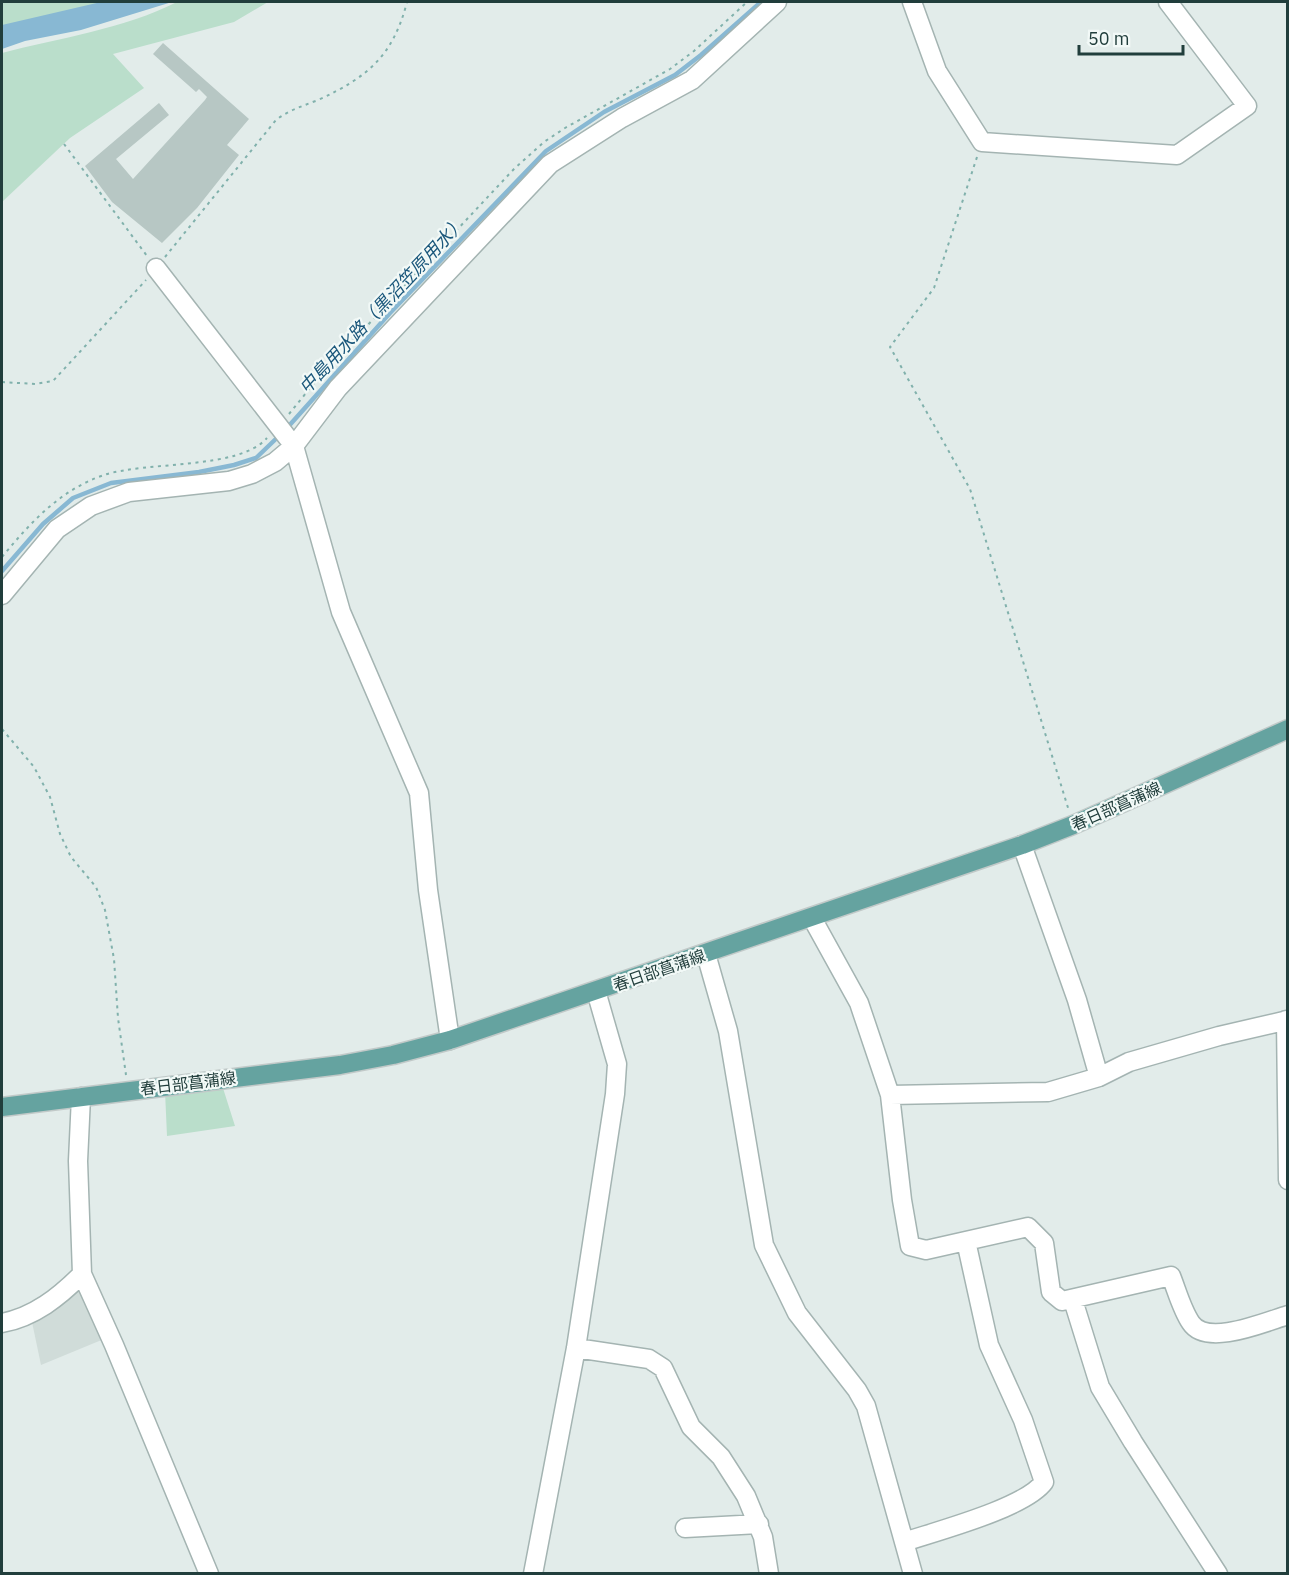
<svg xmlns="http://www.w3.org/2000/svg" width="1289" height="1575" font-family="'IBM Plex Sans','Noto Sans JP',sans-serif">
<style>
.built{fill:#d0dcd9}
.green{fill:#badecb}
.water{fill:#88b8d3}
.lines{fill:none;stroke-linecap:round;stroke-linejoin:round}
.stream{stroke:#88b8d3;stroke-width:4.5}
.building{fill:#b7c7c4}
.minor-casing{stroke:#a4b4b2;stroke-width:21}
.major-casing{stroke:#c1c9c8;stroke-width:21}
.path{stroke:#81b1ac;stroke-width:2;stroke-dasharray:3 4.5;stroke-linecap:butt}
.minor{stroke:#fff;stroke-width:18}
.major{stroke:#65a3a0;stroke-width:18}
.labels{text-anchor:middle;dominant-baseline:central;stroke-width:4.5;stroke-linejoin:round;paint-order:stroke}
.street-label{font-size:16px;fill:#213e3c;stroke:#f2f9f7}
.water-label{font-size:18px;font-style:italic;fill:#1a577b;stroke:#f2f9f7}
</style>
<rect width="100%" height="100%" fill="#e2ecea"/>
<path class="built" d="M77 1290 83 1291 104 1339 41 1365 32 1322Z"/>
<path class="green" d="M9 2H106L2 26V3Z
M177 2H268L234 22 113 54 144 88 70 138 2 202V53C59 38 124 29 177 2Z
M222 1085 235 1126 167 1136 165 1091Z"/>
<path class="water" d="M101 2H172L81 30 25 41 2 49V25Z"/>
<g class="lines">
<path class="stream" d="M287 428 390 313 546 151 604 112 675 75 701 55 761 2
M2 571 43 524 73 498 111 483 199 472 234 465 256 458 281 434"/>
</g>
<path class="building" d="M163 43 249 119 227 145 239 155 197 208 162 243 112 202 85 166 159 103 169 115 116 159 133 179 205 100 207 97 199 89 196 92 153 54Z"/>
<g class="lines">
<defs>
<path id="minor" d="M912 2 937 71 982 142 1177 155 1247 106 1168 2
M156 268 294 446 341 612 419 793 428 890 450 1040
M2 595 57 529 91 506 129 492 229 481 252 474 275 462 294 446 338 388 550 164 622 118 692 80 777 2
M1022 845 1077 1000 1099 1077
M812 918 859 1003 890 1095 1048 1092 1099 1077 1129 1062 1219 1036 1288 1020
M706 954 728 1031 764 1245 797 1313 857 1390 866 1406 913 1574
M1286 1020 1288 1180
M890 1095 902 1200 910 1246 926 1250 1028 1227 1044 1243 1051 1292 1062 1301 1171 1276C1177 1291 1182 1310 1191 1323 1207 1347 1265 1322 1288 1315
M81 1097 78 1161 82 1274 114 1345 209 1574
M1073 1300 1100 1387 1133 1442 1218 1574
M2 1323C34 1317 59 1297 82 1274
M576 1348 649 1359 663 1368 691 1427 721 1457 746 1496 763 1537 769 1574
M685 1528 759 1524
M904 1542C937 1531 1025 1508 1044 1482L1023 1420 989 1345 966 1241
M533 1574 576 1348 615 1094 617 1064 596 991"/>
<path id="major" d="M2 1107 340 1065 393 1055 450 1040 1022 845 1073 825 1288 729"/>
</defs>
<use href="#minor" class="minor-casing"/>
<use href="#major" class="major-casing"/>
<path class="path" d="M64 144 147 256
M977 157 934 288 890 347 970 489 1069 811
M165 257 276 120C289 110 303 106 318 100 368 77 393 56 407 2
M2 382 35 384 53 381 146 280
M289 414 319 377 514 169 544 142 565 128 670 69 694 51 747 2
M2 557C31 522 60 490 104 475 146 461 239 470 267 438
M2 729 34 767 50 797 60 834 71 857 96 887 105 910 114 959 118 1018 126 1075"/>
<use href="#minor" class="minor"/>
<use href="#major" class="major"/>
</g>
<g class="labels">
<g class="street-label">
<text transform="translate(1116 806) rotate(-24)">春日部菖蒲線</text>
<text transform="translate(659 970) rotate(-19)">春日部菖蒲線</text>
<text transform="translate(188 1083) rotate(-7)">春日部菖蒲線</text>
</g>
<g class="water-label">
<text transform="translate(382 305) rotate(-47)">中島用水路（黒沼笠原用水）</text>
</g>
</g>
<rect width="1289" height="1575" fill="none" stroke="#213e3c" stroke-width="6"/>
<path d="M1079 45v9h104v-9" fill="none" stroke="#213e3c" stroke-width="3"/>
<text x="1088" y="45" font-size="18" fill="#213e3c" stroke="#f2f9f7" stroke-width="4.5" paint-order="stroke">50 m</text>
</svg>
